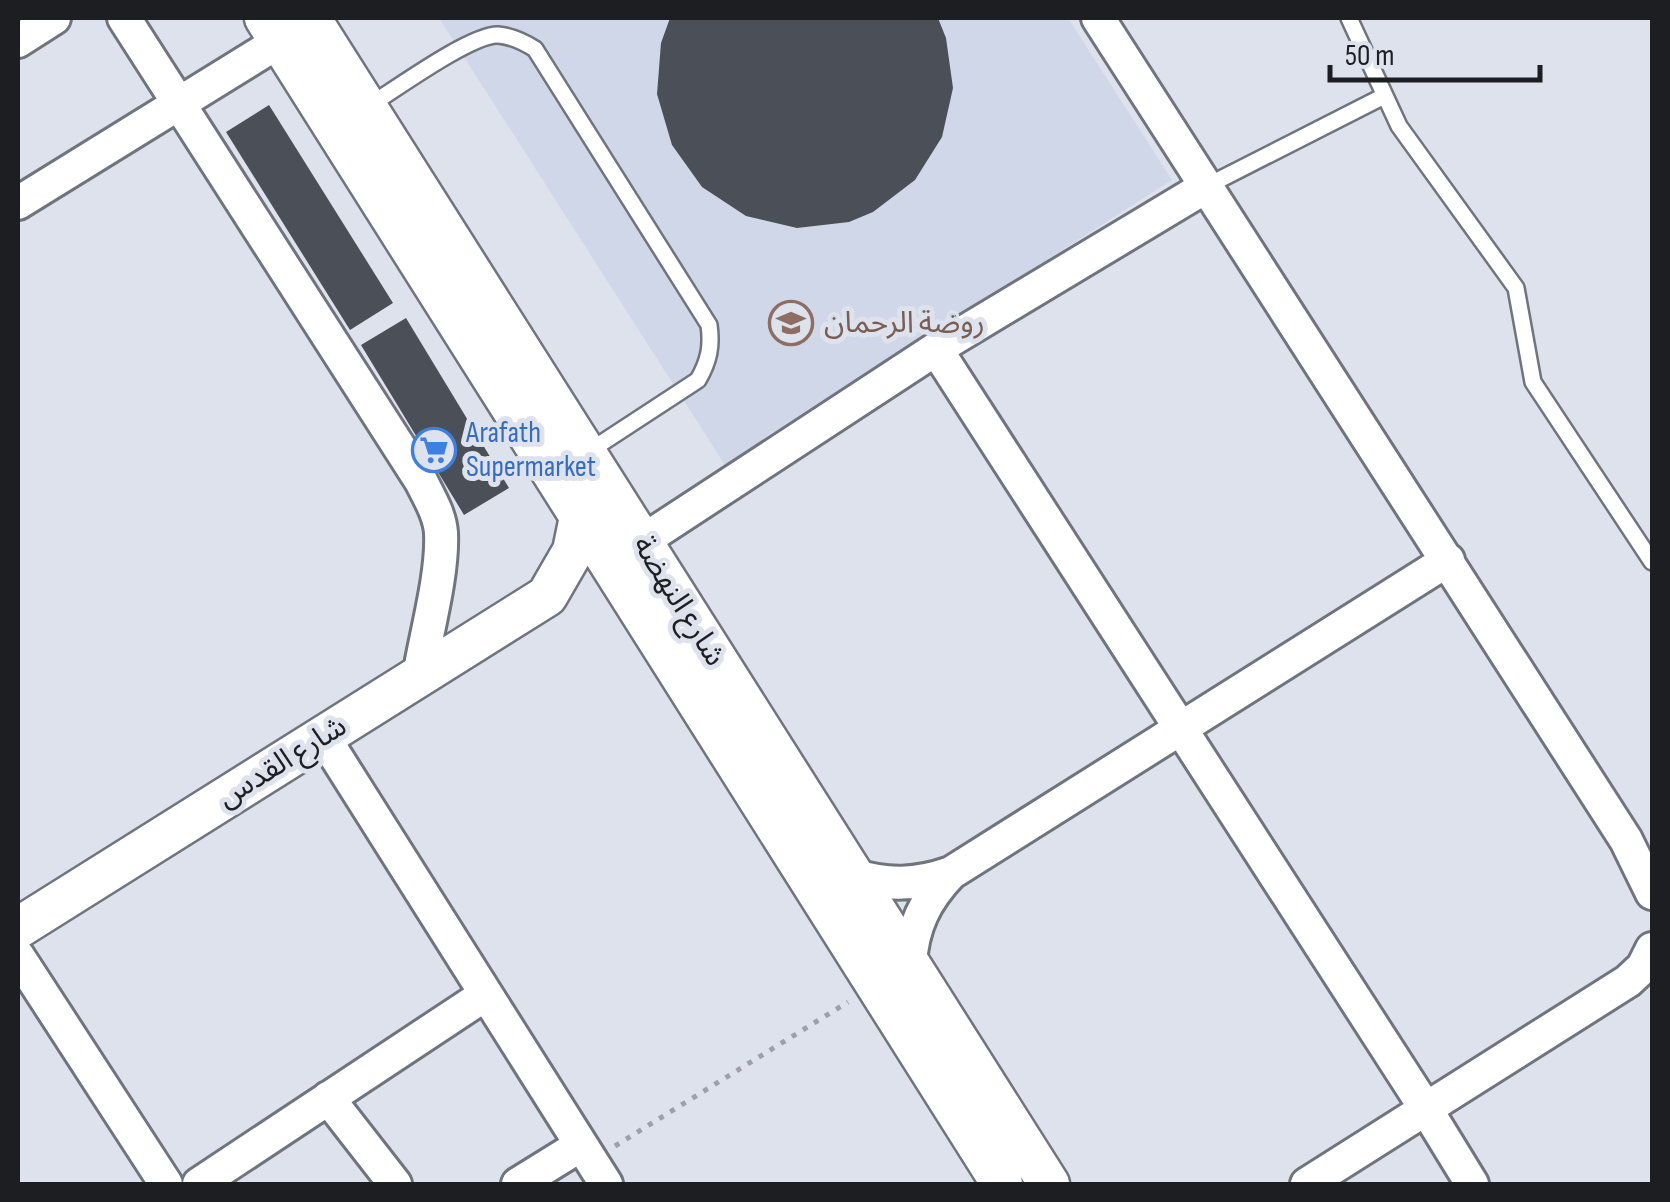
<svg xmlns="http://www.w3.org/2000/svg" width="1670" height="1202" font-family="'Sofia Sans Condensed','Noto Sans Arabic',sans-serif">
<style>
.built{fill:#d0d7e8}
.building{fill:#4b4f57}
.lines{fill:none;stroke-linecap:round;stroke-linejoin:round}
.service-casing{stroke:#70747d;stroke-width:20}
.minor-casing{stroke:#70747d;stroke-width:38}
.tertiary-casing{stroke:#70747d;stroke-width:45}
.path{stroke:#9da0a8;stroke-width:5;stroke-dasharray:5 8;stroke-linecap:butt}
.service{stroke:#fff;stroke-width:15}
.minor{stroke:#fff;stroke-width:32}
.tertiary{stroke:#fff;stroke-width:40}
.labels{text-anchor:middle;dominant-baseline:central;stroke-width:10;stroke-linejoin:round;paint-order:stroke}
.education-label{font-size:30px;fill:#785e54;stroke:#dee2ed;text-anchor:start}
.shop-label{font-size:30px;fill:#366cbe;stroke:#dee2ed;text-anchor:start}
.street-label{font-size:30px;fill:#1c1e21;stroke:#dee2ed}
</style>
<rect width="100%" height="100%" fill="#dee2ed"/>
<path class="built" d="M439 18H1068L1172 180 725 465Z"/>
<path class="building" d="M670 18H938L946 38 953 88 942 137 915 180 873 212 849 222 797 228 746 216 702 187 672 145 657 94 661 43Z
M269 105 393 303 350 330 226 132Z
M406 318 509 488 464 515 361 345Z"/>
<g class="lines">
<defs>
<path id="service" d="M1349 18 1399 126 1516 288 1533 382 1652 562
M367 107C393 91 471 34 498 35 512 36 524 42 535 49L709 325C712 346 709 361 698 380L588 452
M1207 186 1384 96"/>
<path id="minor" d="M124 18 421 481C429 497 440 515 441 533 443 575 426 634 419 677
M1098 18 1626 840 1652 893
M18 41 54 18
M18 203 280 41
M936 349 1426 1109 1472 1184
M641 542 936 349 1207 186
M323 736 606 1184
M853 875C887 886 917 885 951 873L1448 560
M18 956 166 1184
M910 964C912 927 925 900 951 873
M328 1098 395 1184
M199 1184 486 994
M518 1184 581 1145
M1307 1184 1628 981 1643 967 1652 949"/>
<path id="tertiary" d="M265 18 1002 1184
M310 18 1049 1184
M18 928 547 596 573 551 580 517"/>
</defs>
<use href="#service" class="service-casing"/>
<use href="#minor" class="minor-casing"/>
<use href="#tertiary" class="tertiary-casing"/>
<path class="path" d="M615 1146 848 1002"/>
<use href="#service" class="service"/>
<use href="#minor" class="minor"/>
<use href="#tertiary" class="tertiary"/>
</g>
<defs>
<symbol id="school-ring" viewBox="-11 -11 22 22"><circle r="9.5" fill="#dee2ed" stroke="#8d6e63" stroke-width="1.5"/><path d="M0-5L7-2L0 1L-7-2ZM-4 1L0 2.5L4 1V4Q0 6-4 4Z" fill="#8d6e63"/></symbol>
<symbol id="supermarket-ring" viewBox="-11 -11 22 22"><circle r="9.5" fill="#dee2ed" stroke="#3f7fe0" stroke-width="1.5"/><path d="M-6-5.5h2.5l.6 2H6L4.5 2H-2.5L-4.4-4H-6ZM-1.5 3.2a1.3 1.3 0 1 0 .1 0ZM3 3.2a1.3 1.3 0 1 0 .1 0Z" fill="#3f7fe0"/></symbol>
</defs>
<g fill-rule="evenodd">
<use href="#school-ring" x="766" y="298" width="50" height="50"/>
<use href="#supermarket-ring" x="409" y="425" width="50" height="50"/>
</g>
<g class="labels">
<g class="education-label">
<text x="824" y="323">روضة الرحمان</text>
</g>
<g class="shop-label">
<text x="466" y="433">Arafath<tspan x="466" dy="34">Supermarket</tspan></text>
</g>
<g class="street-label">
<text transform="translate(679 601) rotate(58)">شارع النهضة</text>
<text transform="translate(282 762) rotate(-32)">شارع القدس</text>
</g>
</g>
<rect width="1670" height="1202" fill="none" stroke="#1c1e21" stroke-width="40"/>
<path d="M1330 65v15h210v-15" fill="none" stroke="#1c1e21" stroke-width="5"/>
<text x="1345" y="65" font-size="30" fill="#1c1e21" stroke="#dee2ed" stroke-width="8" paint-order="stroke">50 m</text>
</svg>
